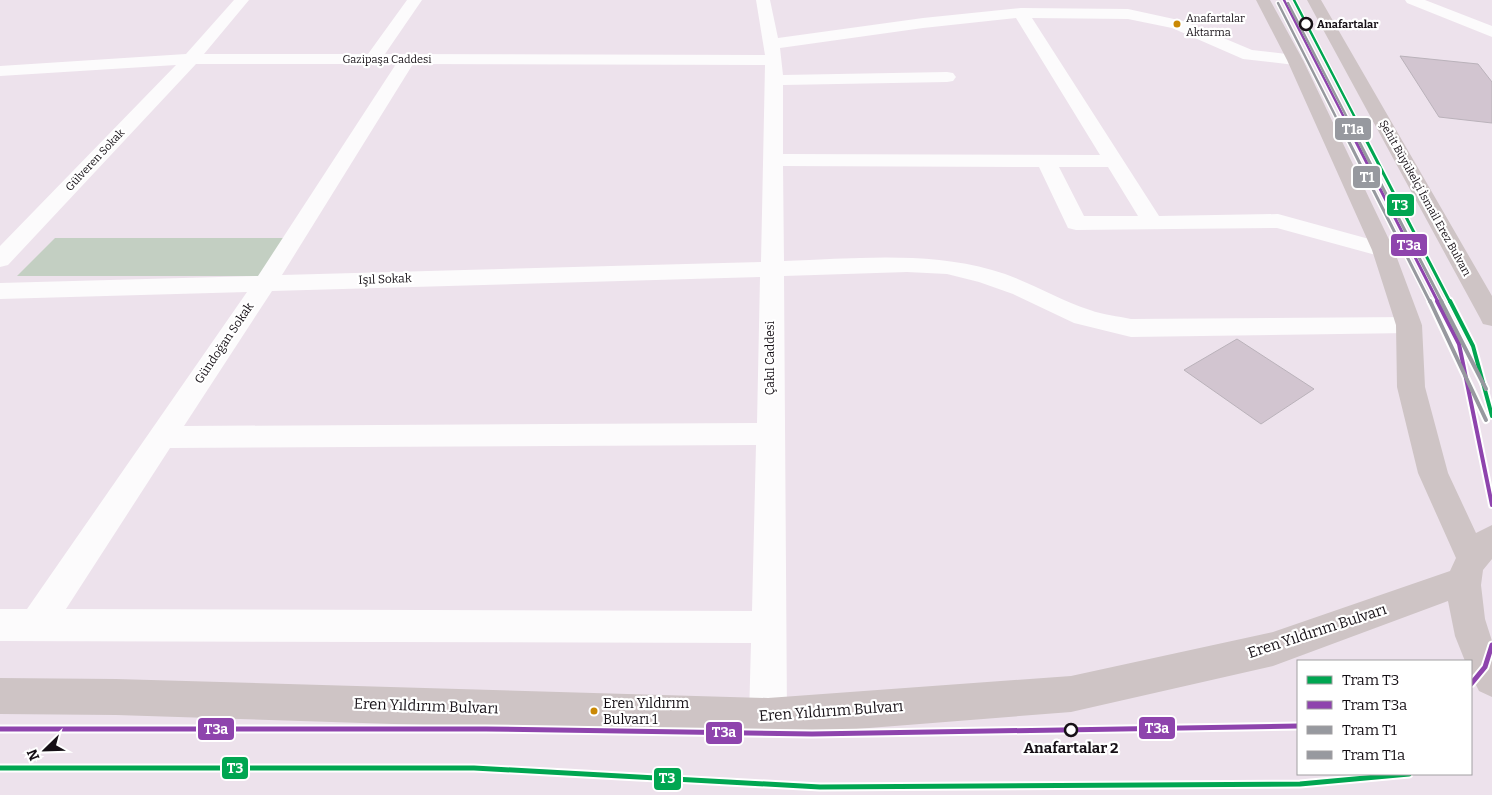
<svg xmlns="http://www.w3.org/2000/svg" width="1492" height="795" font-family="Bitter,serif">
<style>
.green{fill:#c3cfc2}
.building{fill:#d2c5d0;stroke:#bab2ba}
.lines{fill:none;stroke-linecap:round;stroke-linejoin:round}
.minor{fill:#fcfbfc;fill-rule:evenodd}
.major{fill:#cec4c5;fill-rule:evenodd}
.tram-1-far3-casing{stroke:#fff;stroke-width:5}
.tram-1-far2-casing{stroke:#fff;stroke-width:6}
.tram-1-far1-casing{stroke:#fff;stroke-width:8}
.tram-1-casing{stroke:#fff;stroke-width:9}
.tram-2-far3-casing{stroke:#fff;stroke-width:5}
.tram-2-far2-casing{stroke:#fff;stroke-width:6}
.tram-2-far1-casing{stroke:#fff;stroke-width:8}
.tram-2-casing{stroke:#fff;stroke-width:9}
.tram-3-far2-casing{stroke:#fff;stroke-width:5}
.tram-3-far1-casing{stroke:#fff;stroke-width:6}
.tram-3-casing{stroke:#fff;stroke-width:8}
.tram-4-far2-casing{stroke:#fff;stroke-width:5}
.tram-4-far1-casing{stroke:#fff;stroke-width:6}
.tram-4-casing{stroke:#fff;stroke-width:8}
.tram-1-far3{stroke:#00a651;stroke-width:2.5}
.tram-1-far2{stroke:#00a651;stroke-width:3}
.tram-1-far1{stroke:#00a651;stroke-width:4}
.tram-1{stroke:#00a651;stroke-width:5}
.tram-2-far3{stroke:#8e44ad;stroke-width:2.5}
.tram-2-far2{stroke:#8e44ad;stroke-width:3}
.tram-2-far1{stroke:#8e44ad;stroke-width:4}
.tram-2{stroke:#8e44ad;stroke-width:5}
.tram-3-far2{stroke:#97999f;stroke-width:2.5}
.tram-3-far1{stroke:#97999f;stroke-width:3}
.tram-3{stroke:#97999f;stroke-width:4}
.tram-4-far2{stroke:#97999f;stroke-width:2.5}
.tram-4-far1{stroke:#97999f;stroke-width:3}
.tram-4{stroke:#97999f;stroke-width:4}
.bus-dot{fill:#ca8804;stroke:#fff;stroke-width:2}
.stop-dot{fill:#fff;stroke:#161016;stroke-width:2.5}
.labels{text-anchor:middle;dominant-baseline:central;stroke-width:4.5;stroke-linejoin:round;paint-order:stroke}
.bus-label{font-size:11px;fill:#161016;stroke:#fff;text-anchor:start}
.far-stop-label{font-size:11px;font-weight:bold;fill:#161016;stroke:#fff;text-anchor:start}
.far-street-label{font-size:11px;fill:#161016;stroke:#fff}
.street-label{font-size:12px;fill:#161016;stroke:#fff}
.near-bus-label{font-size:14px;fill:#161016;stroke:#fff;text-anchor:start}
.near-street-label{font-size:15px;fill:#161016;stroke:#fff}
.near-stop-label{font-size:15px;font-weight:bold;fill:#161016;stroke:#fff}
.line-badge{stroke:#fff;stroke-width:2}
.badge-label{font-size:14px;text-anchor:middle;font-weight:bold;fill:#fff}
</style>
<rect width="100%" height="100%" fill="#ede2ec"/>
<path class="green" d="M55 238H285L260 276H17Z"/>
<path class="building" d="M1400 56 1478 64 1492 82V123L1439 117Z
M1237 339 1314 389 1261 424 1184 370Z"/>
<g class="lines">
<path class="minor" d="M234 0H249L204 54H368L407 0H422L385 54 765 55 756 0H770L778 38 923 18 1021 8 1128 9 1183 21 1252 50 1295 55 1301 56 1303 60 1301 64 1295 65 1243 59 1172 28 1128 19 1032 18 1159 216 1278 214 1391 245 1394 250 1391 255 1383 257 1277 228 1076 230 1068 228 1039 167 783 166 784 261C853 259 924 251 992 270 1026 279 1056 299 1090 310 1103 315 1118 316 1131 319L1409 317 1418 319 1422 325 1418 331 1409 333 1131 337 1074 323 1013 294 979 282 947 274 907 272 784 276 787 717 781 730 768 736 755 730 749 717 751 643 0 641V609H27L247 292 0 299V283L258 276 396 64H196L8 265 0 267V246L176 65 0 76V66L186 54ZM1016 18 1100 155 783 154V85L947 82 953 81 956 77 953 73 947 72 783 75 780 48 923 28ZM413 64 765 65 761 262 282 275ZM1059 167H1108L1138 216H1084ZM760 277 757 423 184 426 272 291ZM756 445 752 611 66 609 170 448Z
M1405 0H1425L1492 26V37L1407 3Z"/>
<path class="major" d="M1256 0H1270L1303 60 1394 250 1422 325 1425 387 1448 473 1476 533 1492 525V559L1483 570 1481 585 1485 619 1492 641V697L1479 691 1471 675V661H1465L1455 636 1448 601 1273 666 1071 712 768 736 116 715 0 714V678L116 679 768 698 1071 676 1273 632 1450 571 1456 558 1418 473 1397 387 1396 325 1372 250 1287 60Z
M1307 0H1321L1492 296V326L1483 324 1480 318Z"/>
<defs>
<path id="tram-1-far3" d="M1294 0 1363 133"/>
<path id="tram-1-far2" d="M1362 132 1450 302"/>
<path id="tram-1-far1" d="M1450 301 1473 346 1492 416"/>
<path id="tram-1" d="M0 768H474L820 787 1300 784 1409 774"/>
<path id="tram-2-far3" d="M1284 0 1352 133"/>
<path id="tram-2-far2" d="M1351 132 1438 302"/>
<path id="tram-2-far1" d="M1437 301 1459 344 1492 505"/>
<path id="tram-2" d="M1471 684 1485 667 1492 645
M0 729H486L812 734 1298 726"/>
<path id="tram-3-far2" d="M1278 3 1344 133"/>
<path id="tram-3-far1" d="M1344 132 1430 302"/>
<path id="tram-3" d="M1430 301 1486 420"/>
<path id="tram-4-far2" d="M1288 3 1355 133"/>
<path id="tram-4-far1" d="M1354 132 1442 302"/>
<path id="tram-4" d="M1441 301 1486 389"/>
</defs>
<use href="#tram-1-far3" class="tram-1-far3-casing"/>
<use href="#tram-1-far2" class="tram-1-far2-casing"/>
<use href="#tram-1-far1" class="tram-1-far1-casing"/>
<use href="#tram-1" class="tram-1-casing"/>
<use href="#tram-2-far3" class="tram-2-far3-casing"/>
<use href="#tram-2-far2" class="tram-2-far2-casing"/>
<use href="#tram-2-far1" class="tram-2-far1-casing"/>
<use href="#tram-2" class="tram-2-casing"/>
<use href="#tram-3-far2" class="tram-3-far2-casing"/>
<use href="#tram-3-far1" class="tram-3-far1-casing"/>
<use href="#tram-3" class="tram-3-casing"/>
<use href="#tram-4-far2" class="tram-4-far2-casing"/>
<use href="#tram-4-far1" class="tram-4-far1-casing"/>
<use href="#tram-4" class="tram-4-casing"/>
<use href="#tram-1-far3" class="tram-1-far3"/>
<use href="#tram-1-far2" class="tram-1-far2"/>
<use href="#tram-1-far1" class="tram-1-far1"/>
<use href="#tram-1" class="tram-1"/>
<use href="#tram-2-far3" class="tram-2-far3"/>
<use href="#tram-2-far2" class="tram-2-far2"/>
<use href="#tram-2-far1" class="tram-2-far1"/>
<use href="#tram-2" class="tram-2"/>
<use href="#tram-3-far2" class="tram-3-far2"/>
<use href="#tram-3-far1" class="tram-3-far1"/>
<use href="#tram-3" class="tram-3"/>
<use href="#tram-4-far2" class="tram-4-far2"/>
<use href="#tram-4-far1" class="tram-4-far1"/>
<use href="#tram-4" class="tram-4"/>
</g>
<g class="bus-dot">
<circle cx="1177" cy="24" r="4.5"/>
<circle cx="594" cy="711" r="4.5"/>
</g>
<g class="stop-dot">
<circle cx="1306" cy="24" r="6"/>
<circle cx="1071" cy="730" r="6"/>
</g>
<g class="labels">
<g class="bus-label">
<text x="1186" y="18">Anafartalar<tspan x="1186" dy="14">Aktarma</tspan></text>
</g>
<g class="far-stop-label">
<text x="1317" y="24">Anafartalar</text>
</g>
<g class="far-street-label">
<text x="387" y="59">Gazipaşa Caddesi</text>
<text transform="translate(95 160) rotate(-47)">Gülveren Sokak</text>
<text transform="translate(1425 198) rotate(61)">Şehit Büyükelçi İsmail Erez Bulvarı</text>
</g>
<g class="street-label">
<text transform="translate(385 279) rotate(-2)">Işıl Sokak</text>
<text transform="translate(224 343) rotate(-56)">Gündoğan Sokak</text>
<text transform="translate(770 358) rotate(-90)">Çakıl Caddesi</text>
</g>
<g class="near-bus-label">
<text x="603" y="703">Eren Yıldırım<tspan x="603" dy="16">Bulvarı 1</tspan></text>
</g>
<g class="near-street-label">
<text transform="translate(1317 631) rotate(-18)">Eren Yıldırım Bulvarı</text>
<text transform="translate(426 706) rotate(2)">Eren Yıldırım Bulvarı</text>
<text transform="translate(831 711) rotate(-4)">Eren Yıldırım Bulvarı</text>
</g>
<g class="near-stop-label">
<text x="1071" y="748">Anafartalar 2</text>
</g>
</g>
<g class="line-badge">
<rect x="1334" y="117" width="38" height="24" rx="5" fill="#97999f"/>
<rect x="1352" y="165" width="29" height="24" rx="5" fill="#97999f"/>
<rect x="1386" y="193" width="29" height="24" rx="5" fill="#00a651"/>
<rect x="1390" y="233" width="38" height="24" rx="5" fill="#8e44ad"/>
<rect x="1138" y="716" width="38" height="24" rx="5" fill="#8e44ad"/>
<rect x="197" y="717" width="38" height="24" rx="5" fill="#8e44ad"/>
<rect x="705" y="721" width="38" height="24" rx="5" fill="#8e44ad"/>
<rect x="221" y="756" width="28" height="24" rx="5" fill="#00a651"/>
<rect x="653" y="767" width="29" height="24" rx="5" fill="#00a651"/>
</g>
<g class="badge-label">
<text x="1353" y="134">T1a</text>
<text x="1367" y="182">T1</text>
<text x="1400" y="210">T3</text>
<text x="1409" y="250">T3a</text>
<text x="1157" y="733">T3a</text>
<text x="216" y="734">T3a</text>
<text x="724" y="737">T3a</text>
<text x="235" y="773">T3</text>
<text x="667" y="783">T3</text>
</g>
<rect x="1297" y="660" width="175" height="115" fill="#ffffff" stroke="#a29fa2"/>
<rect x="1307" y="676" width="25" height="8" fill="#00a651" stroke="#a29fa2"/>
<text x="1342" y="685" font-size="15" fill="#161016">Tram T3</text>
<rect x="1307" y="701" width="25" height="8" fill="#8e44ad" stroke="#a29fa2"/>
<text x="1342" y="710" font-size="15" fill="#161016">Tram T3a</text>
<rect x="1307" y="726" width="25" height="8" fill="#97999f" stroke="#a29fa2"/>
<text x="1342" y="735" font-size="15" fill="#161016">Tram T1</text>
<rect x="1307" y="751" width="25" height="8" fill="#97999f" stroke="#a29fa2"/>
<text x="1342" y="760" font-size="15" fill="#161016">Tram T1a</text>
<g transform="translate(45 750) rotate(247)" stroke="#ffffff" stroke-width="4" paint-order="stroke">
<path d="M0-4L9 19L0 12L-9 19Z" fill="#161016"/>
<text y="-8" font-size="14" font-weight="bold" text-anchor="middle" fill="#161016">N</text>
</g>
</svg>
